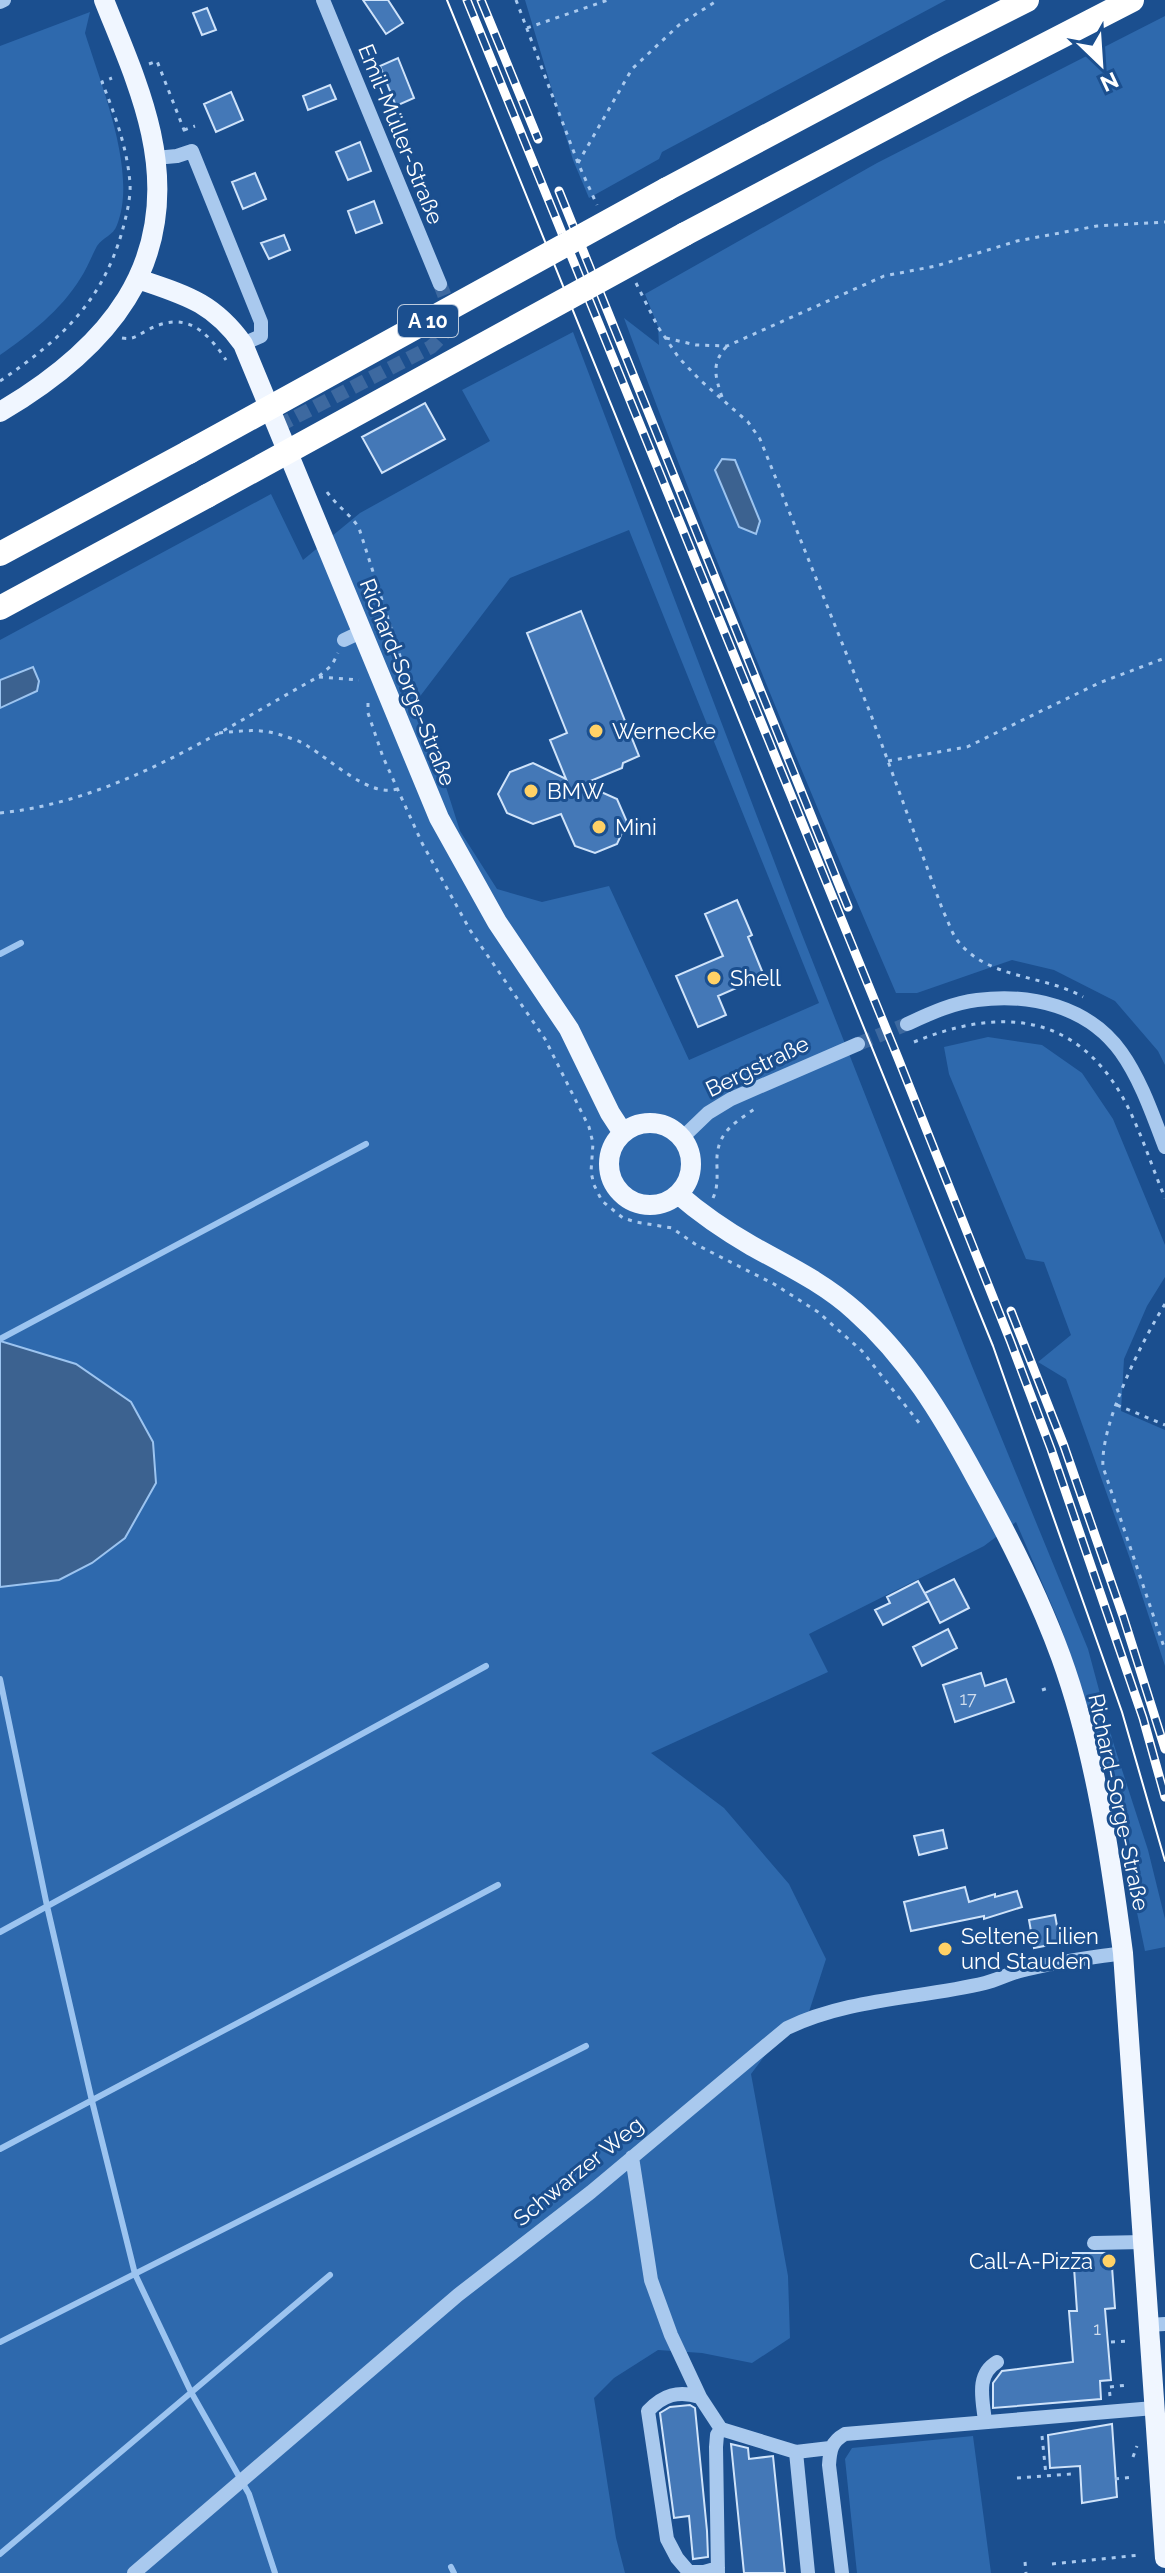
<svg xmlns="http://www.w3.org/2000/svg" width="1165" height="2573" font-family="Raleway,sans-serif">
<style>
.green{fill:#2e69ad;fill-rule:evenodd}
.water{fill:#3c6290;stroke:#9cc4f0;stroke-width:2}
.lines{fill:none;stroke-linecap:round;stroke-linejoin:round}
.stream{stroke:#9cc4f0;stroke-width:6}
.building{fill:#4478b7;stroke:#cfe3fa;stroke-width:2}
.minor-tunnel{stroke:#3d69a0;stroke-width:14;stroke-dasharray:14 7;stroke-linecap:butt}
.path{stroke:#a9c9ee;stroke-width:3;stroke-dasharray:4 6;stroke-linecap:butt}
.minor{stroke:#a9c9ee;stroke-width:14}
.major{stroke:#f0f6ff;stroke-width:20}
.highway{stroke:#fff;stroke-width:24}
.tram{stroke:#fff;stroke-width:2}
.rail-casing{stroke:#fff;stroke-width:9}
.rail{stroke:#1b4f8f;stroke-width:6;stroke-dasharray:18;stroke-linecap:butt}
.highway-bridge{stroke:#fff;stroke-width:24}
.poi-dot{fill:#ffd166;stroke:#1b4f8f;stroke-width:3}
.labels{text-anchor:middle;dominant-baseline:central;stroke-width:6;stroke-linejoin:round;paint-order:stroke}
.number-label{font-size:18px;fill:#d0dded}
.shield{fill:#1b4f8f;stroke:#bbcadd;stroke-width:2}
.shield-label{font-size:20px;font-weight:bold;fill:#fff}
.street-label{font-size:22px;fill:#fff;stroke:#1b4f8f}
.poi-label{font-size:22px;fill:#fff;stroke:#1b4f8f;text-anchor:start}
</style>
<rect width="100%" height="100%" fill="#1b4f8f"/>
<path class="green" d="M525 0H946L662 152 659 159 589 198 573 160Z
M90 12 85 33C101 85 138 173 117 225 113 236 103 237 97 246 91 257 87 269 80 279 61 310 29 335 0 355V46Z
M1165 16V1065L1158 1051 1115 1001 1054 970 1012 960 917 993H896C800 770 708 546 624 318L659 345 658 327 645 294 877 163Z
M573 332 801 932 972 1366 1088 1649 1113 1742 1148 1850 1165 1919V1947L1145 1951 1105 1758 1059 1622 1016 1522 984 1546 809 1634 828 1672 651 1753 724 1808 789 1884 826 1959 807 2018 772 2046 751 2074 788 2276 790 2338 752 2363 702 2353 658 2350 614 2378 594 2398 616 2538 625 2573H0V1587L59 1580 125 1538 156 1483 76 1364 0 1341V708L37 691 25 669 0 680V640L271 494 303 560 360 513 490 441 462 390ZM629 530 819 1003 689 1060 609 886 542 902 497 889 460 831 418 699 510 578Z
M988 1037 1042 1045 1082 1073 1113 1119 1165 1245V1277L1147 1306 1124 1359 1121 1411 1165 1430V1666L1130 1559 1066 1379 1038 1362 1071 1335 1044 1262 1026 1259 949 1074 944 1047Z
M973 2436 991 2573H857L845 2459 852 2448Z"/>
<path class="water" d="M722 459 735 460 760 521 756 534 739 527 715 470Z
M33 667 39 681 37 691 0 708V680Z
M0 1341 76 1364 131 1402 153 1442 156 1483 125 1538 92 1563 59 1580 0 1587Z"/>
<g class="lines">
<path class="stream" d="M0 954 21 943
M0 1339 366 1144
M0 1679 47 1906 92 2101 135 2274 191 2392 249 2494 275 2573
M0 1932 486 1666
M0 2149 498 1885
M0 2342 586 2046
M0 2554 330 2275
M451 2567 454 2573"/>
</g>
<path class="building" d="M363 0H388L403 23 386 34Z
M207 8 216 30 202 35 193 13Z
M398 58 414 98 396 106 380 66Z
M330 85 336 99 308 110 303 96Z
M231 92 243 120 216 132 204 104Z
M360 142 371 171 348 180 336 152Z
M255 173 266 199 243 209 232 182Z
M374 201 382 223 356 233 348 211Z
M284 235 290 250 269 259 261 243Z
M425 403 445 439 382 473 362 437Z
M581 611 639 756 623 763 622 768 583 784 617 799 627 822 617 844 595 853 575 846 561 814 533 824 507 813 498 794 510 772 533 763 566 779 550 740 567 733 527 633Z
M737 900 752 935 748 937 764 976 718 996 726 1015 698 1027 676 976 723 956 705 914Z
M954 1579 969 1608 940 1623 925 1593Z
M918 1581 929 1601 883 1625 875 1610 890 1603 887 1597Z
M948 1629 957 1648 922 1666 913 1647Z
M981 1673 985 1686 1006 1679 1014 1702 955 1722 943 1685Z
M943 1830 947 1848 919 1855 914 1836Z
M965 1887 969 1902 995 1894V1897L1017 1891 1022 1907 984 1919V1916L911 1931 904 1902Z
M1055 1915 1060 1943 1034 1948 1029 1920Z
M1073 2253H1111L1115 2308 1105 2309 1111 2380 1100 2381 1101 2399 993 2408V2383L1002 2371 1073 2362 1069 2311H1077Z
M690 2405 695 2408 707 2531 708 2557 693 2559 689 2516 674 2518 660 2413 670 2407Z
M1112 2424 1117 2497 1082 2503 1080 2466 1050 2468 1048 2435Z
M731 2444 748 2448 749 2459 773 2456 785 2573H744Z"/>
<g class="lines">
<path class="minor-tunnel" d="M278 426 431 347C457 323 452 315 440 284
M858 1044 907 1024"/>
<path class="path" d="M516 0 578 163 597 205
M527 28 608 0
M149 64 157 61 186 135
M184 130 195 126
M578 163 632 69 679 25 718 0
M636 283 658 327 679 358 700 380 748 422 760 439 871 715 943 911C948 920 951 932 957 940 988 980 1043 974 1083 997
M122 338C133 340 137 336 146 331 183 310 205 328 226 360
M666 338 696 345 727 346 884 276 936 266 1017 241 1097 226 1165 222
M0 381C60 340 101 304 122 232 126 217 131 198 130 183 127 147 115 115 102 82L112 78
M722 397C715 376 711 363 727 346
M327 492C337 506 350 514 359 528L406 675 404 681
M319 677 359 680
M368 703V713L383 757 422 843 470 930 545 1039 589 1127 593 1143 591 1172 594 1185 602 1201 623 1218 636 1222 672 1228 695 1244 774 1284 818 1312 862 1351 920 1424
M219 733C240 731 260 728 281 735 290 738 301 741 309 747 331 760 370 798 397 789
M888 761 967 747 1099 683 1165 658
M0 813C117 801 218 732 318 677L332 665 338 653
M914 1042C997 1008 1073 1011 1122 1096 1140 1128 1151 1165 1165 1198
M713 1198C718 1187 717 1178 717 1167 715 1134 731 1125 756 1108
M1165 1304C1142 1341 1100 1424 1103 1467L1165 1650
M1117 1405 1165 1425
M1042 1690 1051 1687
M1111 2342 1130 2341
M1110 2396 1109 2387 1128 2385
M1042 2436 1046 2475
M1133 2457 1137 2446
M1017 2478 1072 2474
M1115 2479 1134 2477
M1025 2562 1026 2573
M1052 2564 1140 2555"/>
<path class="minor" d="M323 0 440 284
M0 2 4 0
M155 158 177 156 192 151 261 322V336L243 344
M344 640 361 632
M907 1024C929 1014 952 1003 977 1000 1030 993 1088 1006 1121 1052 1141 1080 1153 1116 1165 1147
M682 1138 708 1113 731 1099 858 1044
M632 2157 651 2280 671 2335 700 2397 721 2429 796 2452 830 2448
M1094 2243 1143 2242
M1148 2325 1165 2324
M700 2397C678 2390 663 2395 648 2411L667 2539 677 2558 689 2572H704L718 2568
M985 2422C983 2400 975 2375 997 2362
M796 2452 808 2573
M134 2573 458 2295 591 2192 787 2028C850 1998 918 1999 985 1983 997 1980 1008 1974 1020 1971 1053 1962 1089 1958 1123 1953
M718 2573 716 2447 717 2435 721 2429
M842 2573 829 2465C830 2450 831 2442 845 2434L1154 2408"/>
<path class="major" d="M138 279C185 295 213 302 243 344L439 818 497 922 569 1029 610 1113 623 1133
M0 412C107 349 180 266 151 133 141 87 121 43 104 0
M609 1164a41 41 0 1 1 82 0a41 41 0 1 1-82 0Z
M678 1194C701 1214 726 1231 752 1246 788 1266 824 1283 855 1311 907 1357 942 1415 975 1476 1008 1535 1038 1594 1061 1657 1095 1751 1110 1854 1123 1953L1165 2558"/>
<path class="highway" d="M667 189 938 45 1027 0
M685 234 965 86 1132 0
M0 554 189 452
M0 608 207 496"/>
<path class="tram" d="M447 0 993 1346 1122 1712 1165 1861"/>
<defs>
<path id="rail" d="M467 0 898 1058 1010 1340 1051 1449 1143 1718 1165 1797
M481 0 538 139
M559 191 848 907
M1011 1311 1064 1446 1123 1616 1165 1749"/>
</defs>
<use href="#rail" class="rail-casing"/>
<use href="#rail" class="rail"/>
<path class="highway-bridge" d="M189 452 667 189
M207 496 685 234"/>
</g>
<g class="poi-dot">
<circle cx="596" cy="731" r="8"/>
<circle cx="531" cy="791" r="8"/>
<circle cx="599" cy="827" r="8"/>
<circle cx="714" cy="978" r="8"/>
<circle cx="945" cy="1949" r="8"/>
<circle cx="1109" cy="2261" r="8"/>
</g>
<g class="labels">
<g class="number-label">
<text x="968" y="1698">17</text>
<text x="1097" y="2328">1</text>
</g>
<rect class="shield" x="398" y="305" width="60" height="32" rx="6"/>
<g class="shield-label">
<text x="428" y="321">A 10</text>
</g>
<g class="street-label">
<text transform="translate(401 134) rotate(68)">Emil-Müller-Straße</text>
<text transform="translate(408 682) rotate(68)">Richard-Sorge-Straße</text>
<text transform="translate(757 1066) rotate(-26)">Bergstraße</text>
<text transform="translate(1119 1802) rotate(78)">Richard-Sorge-Straße</text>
<text transform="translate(578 2171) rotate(-39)">Schwarzer Weg</text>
</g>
<g class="poi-label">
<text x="612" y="731">Wernecke</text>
<text x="547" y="791">BMW</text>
<text x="615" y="827">Mini</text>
<text x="730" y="978">Shell</text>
<text x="961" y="1936">Seltene Lilien<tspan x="961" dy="25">und Stauden</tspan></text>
<text x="1093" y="2261" text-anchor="end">Call-A-Pizza</text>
</g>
</g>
<g transform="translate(1101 64) rotate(155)" stroke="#1b4f8f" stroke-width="6" paint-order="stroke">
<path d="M0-6L14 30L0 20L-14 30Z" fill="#ffffff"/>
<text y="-12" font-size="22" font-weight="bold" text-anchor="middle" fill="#ffffff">N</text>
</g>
</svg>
